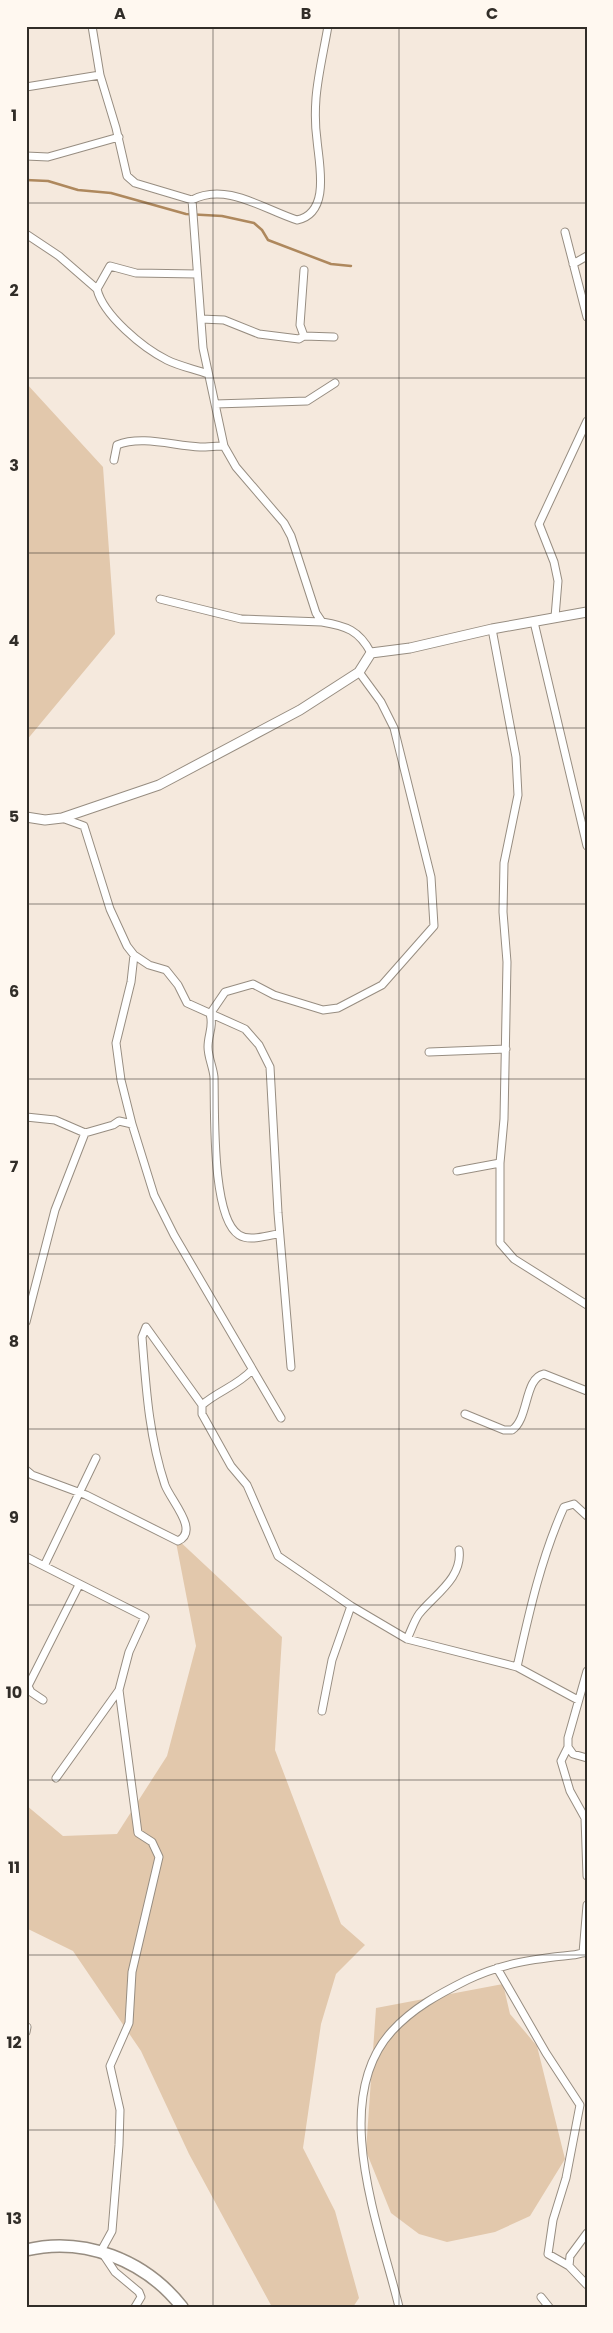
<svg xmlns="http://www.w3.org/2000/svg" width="613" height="2333" font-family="Poppins,sans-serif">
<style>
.green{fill:#e2c8ac}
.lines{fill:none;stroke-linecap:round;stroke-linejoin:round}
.stream{stroke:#ae885d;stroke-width:2.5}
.minor-casing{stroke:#978d81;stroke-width:9}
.tertiary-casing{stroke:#978d81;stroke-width:11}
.primary-casing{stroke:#978d81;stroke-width:14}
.minor{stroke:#fff;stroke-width:7}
.tertiary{stroke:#fff;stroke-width:9}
.primary{stroke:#fff;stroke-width:11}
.grid{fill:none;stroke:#312d28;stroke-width:1;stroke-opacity:0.55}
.neatline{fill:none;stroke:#312d28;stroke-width:2}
.grid-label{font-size:16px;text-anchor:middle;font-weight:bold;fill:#312d28}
</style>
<rect width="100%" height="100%" fill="#f5e9dd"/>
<path class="green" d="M26 383 103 467 115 634 26 741Z
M175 1537 282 1637 275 1750 341 1924 365 1945 336 1974 321 2024 303 2148 335 2211 359 2298 353 2307H272L189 2154 141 2051 73 1951 26 1928V1805L63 1836 117 1834 167 1756 196 1646Z
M503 1984 510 2014 537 2046 565 2159 530 2216 495 2232 447 2242 419 2234 391 2213 366 2151 376 2008Z"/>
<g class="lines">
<path class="stream" d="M26 180 48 181 78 190 111 193 186 214 222 216 254 223 262 230 268 240 331 264 351 266"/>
<defs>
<path id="minor" d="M92 26 100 75 116 128 127 176 135 183 192 200
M328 26C324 50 318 74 316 98 315 112 315 126 317 140 319 164 331 213 297 220 263 209 226 182 192 200L203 348 224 446 236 467 284 523 291 536 316 613 322 622C346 626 359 630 371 653
M26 87 100 75
M26 156 48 157 119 137
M565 232 587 317
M26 234 59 256 97 289
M573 264 587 256
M304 270 300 325 304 336
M197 274 136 273 110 266 97 289C103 315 143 348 167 360 179 366 194 369 208 374
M201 319 224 320 259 334 299 339 304 336 334 337
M215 404 307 401 335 383
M114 460 117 445C142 435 174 446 200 447 208 447 217 446 224 446
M160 599 241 619 322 622
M555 617 558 581 554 562 539 524 587 421
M534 622 587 846
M492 629 516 757 518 795 504 863 503 912 507 962 504 1119 500 1163V1243L514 1259 587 1305
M62 818 84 826 110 909 127 946 134 955 149 965 166 970 178 985 187 1003 245 1029 259 1045 270 1067 278 1213 291 1367
M429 1052 506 1049
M26 1117 55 1120 85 1133
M132 1124 154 1195 174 1235 281 1418
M457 1171 500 1163
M279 1234C267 1235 250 1242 239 1235 211 1218 215 1108 214 1077 213 1067 208 1057 208 1047 208 1034 214 1026 210 1014L225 992 253 984 274 995 323 1010 338 1008 382 985 434 926 431 877 394 728 381 702 359 672
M26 1322 55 1210 85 1133 113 1125 119 1121 132 1124 121 1080 116 1043 131 982 134 955
M202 1405C218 1391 237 1386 252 1370
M465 1414 504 1430H512C529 1419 524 1378 544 1374L587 1391
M26 1470 32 1475 86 1495 178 1541C200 1531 171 1501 165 1485 149 1437 146 1388 142 1337L146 1327 202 1405V1414L231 1466 247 1485 278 1556 351 1606 407 1639 517 1667C529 1613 541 1558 564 1507L574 1504 587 1516
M26 1557 145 1617 129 1652 119 1690 138 1833 152 1842 159 1857 132 1972 129 2023 110 2066 120 2110 119 2145 112 2231 101 2251 115 2272 139 2292 141 2297 135 2307
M44 1566 96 1458
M407 1639C411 1631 414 1621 419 1614 434 1595 463 1578 459 1550
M517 1667 578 1700
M587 1671 568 1738V1747L573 1754 587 1758
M43 1700 31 1692 28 1686 79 1585
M322 1711 332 1660 351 1606
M568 1747 561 1761 570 1791 585 1818 587 1876
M56 1778 119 1690
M583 1953 587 1905
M497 1968 546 2053 580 2105 566 2178 553 2220 548 2254 569 2266
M26 2032 27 2027
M587 2233 570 2256 569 2266 587 2285
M541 2297 549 2307
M399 2307C380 2228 328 2101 392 2031 413 2008 439 1994 467 1980 503 1963 533 1959 572 1955 578 1955 581 1952 587 1953"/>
<path id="tertiary" d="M26 817 45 820 62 818 159 785 300 710 359 672 371 653 410 648 492 629 587 612"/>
<path id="primary" d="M26 2250C84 2236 145 2260 182 2307"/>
</defs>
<use href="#minor" class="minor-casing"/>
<use href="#tertiary" class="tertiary-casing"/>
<use href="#primary" class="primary-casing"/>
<use href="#minor" class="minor"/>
<use href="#tertiary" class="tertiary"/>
<use href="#primary" class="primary"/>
</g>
<path class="grid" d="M213 26V2307M399 26V2307M26 203H587M26 378H587M26 553H587M26 728H587M26 904H587M26 1079H587M26 1254H587M26 1429H587M26 1605H587M26 1780H587M26 1955H587M26 2130H587"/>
<rect width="613" height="2333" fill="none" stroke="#fff8f0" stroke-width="55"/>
<rect x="28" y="28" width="558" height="2278" class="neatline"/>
<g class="grid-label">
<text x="120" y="19">A</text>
<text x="306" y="19">B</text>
<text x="492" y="19">C</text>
<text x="14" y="121">1</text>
<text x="14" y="296">2</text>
<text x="14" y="471">3</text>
<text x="14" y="646">4</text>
<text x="14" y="822">5</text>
<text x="14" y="997">6</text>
<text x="14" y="1172">7</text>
<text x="14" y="1347">8</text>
<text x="14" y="1523">9</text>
<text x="14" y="1698">10</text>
<text x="14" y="1873">11</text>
<text x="14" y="2048">12</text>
<text x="14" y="2224">13</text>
</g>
</svg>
